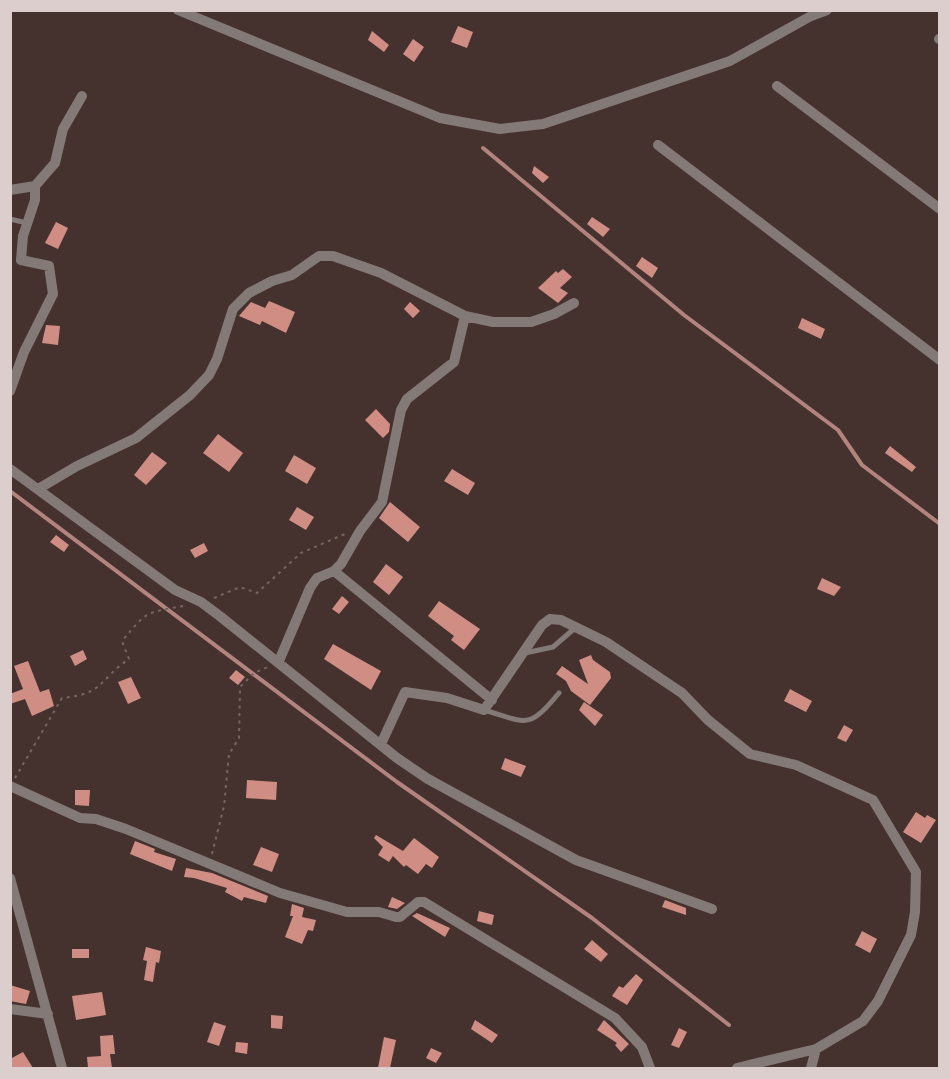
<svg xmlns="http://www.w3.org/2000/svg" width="950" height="1079" font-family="Quicksand,sans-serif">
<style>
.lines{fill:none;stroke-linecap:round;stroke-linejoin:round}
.stream{stroke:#b3837d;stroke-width:4}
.building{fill:#d08d84}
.path{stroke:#766562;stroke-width:2;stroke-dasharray:3 4.5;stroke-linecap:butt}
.service{stroke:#837977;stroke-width:5}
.minor{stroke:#837977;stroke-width:10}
</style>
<rect width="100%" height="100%" fill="#45322f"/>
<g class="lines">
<path class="stream" d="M483 148 684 315 838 430 862 465 940 524
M10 491 397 782 592 918 729 1025"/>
</g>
<path class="building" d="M458 26 473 32 467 48 451 42Z
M372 31 389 45 384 52 368 40Z
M413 39 424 47 414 62 403 54Z
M534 166 549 177 543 183 532 173Z
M592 217 610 229 603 237 587 224Z
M56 222 68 228 58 249 45 243Z
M642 257 658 268 652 278 636 266Z
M563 269 572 277 560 288 568 293 558 303 538 288 556 271 558 273Z
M269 301 295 312 286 333 262 321 260 325 239 316 251 302 265 308Z
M410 302 420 311 413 318 404 309Z
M802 318 825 329 821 339 798 328Z
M46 325 60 326 58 345 42 343Z
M376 409 390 424 389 432 383 438 365 420Z
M218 434 243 453 229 472 203 453Z
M890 446 916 467 912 472 885 453Z
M152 452 167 463 146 485 134 475Z
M294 455 316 468 307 484 285 471Z
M452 469 475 483 468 495 444 481Z
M390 502 420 527 408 542 379 518Z
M297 507 314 517 306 530 289 520Z
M56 535 69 545 64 552 50 542Z
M204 543 208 551 195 558 190 550Z
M386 564 403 577 389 595 373 582Z
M822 578 841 587 834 596 817 589Z
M342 596 349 602 339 614 332 609Z
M439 601 480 629 464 650 451 640 454 636 428 616Z
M333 644 381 671 371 690 324 659Z
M83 650 87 659 75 666 70 656Z
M591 655 593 660 610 672 611 678 590 705 571 691 566 681 556 674 562 666 588 684 579 660Z
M28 661 40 692 49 689 54 706 32 716 25 699 10 704V694L23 689 14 666Z
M236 670 245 677 238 685 229 678Z
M131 677 141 698 128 704 118 682Z
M790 689 812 701 806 712 784 701Z
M584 702 603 715 595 726 579 710Z
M844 725 853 730 846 742 837 738Z
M505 758 526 766 521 777 501 769Z
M247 780 277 782 276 800 246 798Z
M75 790H90L89 806 75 805Z
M916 812 925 818 927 815 936 820 921 843 903 832Z
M376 835 403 851 414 838 439 857 432 868 426 864 418 874 406 865 404 867 393 856 389 862 378 855 383 847 374 838Z
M135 841 155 849 154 852 176 859 172 871 130 854Z
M261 847 279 854 272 872 253 865Z
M186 868 212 873 268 896 266 903 244 897 242 901 225 892 227 888 194 878 184 877Z
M392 897 405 903 397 909 388 907Z
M665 900 686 908V915L662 907Z
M292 904 304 908 302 917 316 920 313 931 308 930 302 944 285 937 293 916H290Z
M479 911 494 915 492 925 477 921Z
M417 913 450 928 445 937 412 916Z
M862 931 877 939 870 953 855 945Z
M592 940 608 954 601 962 584 949Z
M146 947 161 951 159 963 156 962 153 982 144 980 147 961 143 960Z
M72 949H89V958H72Z
M636 974 643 980 627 1005 612 996 619 986 623 988Z
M10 985 30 991 26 1004 10 1001Z
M102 992 106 1015 76 1020 72 996Z
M271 1015 283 1016 282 1029 271 1028Z
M475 1020 498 1035 492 1043 471 1029Z
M604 1020 629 1044 621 1052 615 1045 617 1043 597 1030Z
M214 1022 226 1026 219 1046 207 1042Z
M679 1028 687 1032 679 1048 671 1045Z
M113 1035 115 1054H110L112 1068H88L87 1057 101 1056 100 1036Z
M384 1037 396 1040 390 1068H378Z
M236 1042 248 1043 247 1054 235 1052Z
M431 1048 442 1053 436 1063 426 1058Z
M23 1052 33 1068H10V1059Z"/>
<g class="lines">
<path class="path" d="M214 598 240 587 257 593 301 553 345 534
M15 778 62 698C105 694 99 679 129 659L122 641C147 611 145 613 183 606
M212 854 224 806 229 754 239 738 240 687 254 673 268 667"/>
<path class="service" d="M10 219 27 223
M525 653 553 647 575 628
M484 710C528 723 528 730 559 693"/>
<path class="minor" d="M178 10 440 118 500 129 543 124 730 61 811 16 827 10
M939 39H940
M777 86 940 209
M658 145 940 360
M10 190 35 186
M10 391 24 352 53 294 49 266 21 260 23 236 35 200V186L55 163 63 129 82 96
M10 469 175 590 201 602 221 617 397 758 428 779 576 860 712 909
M38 489 77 466 136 438 190 395 209 375 217 359 233 309 249 293 272 281 292 275 319 256H333L381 273 465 316 493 322H531L554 314 574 303
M334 571 492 700
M279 661 310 588 317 578 334 571 341 564 360 531 382 502 401 410 407 399 454 362 465 316
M381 744 405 692 447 698 484 710 542 625 550 619 561 620 606 642 682 693 708 720 750 754 796 765 873 800 916 872 915 912 911 935 878 1001 863 1021 816 1049 737 1068
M10 786 80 818 96 819 126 829 280 893 347 912H379L396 917H400L418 902H424L615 1018 642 1047 650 1068
M10 878 62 1068
M10 1009 48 1014
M811 1068 816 1049"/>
</g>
<rect width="950" height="1079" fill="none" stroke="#dbcecd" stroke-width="24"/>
</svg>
